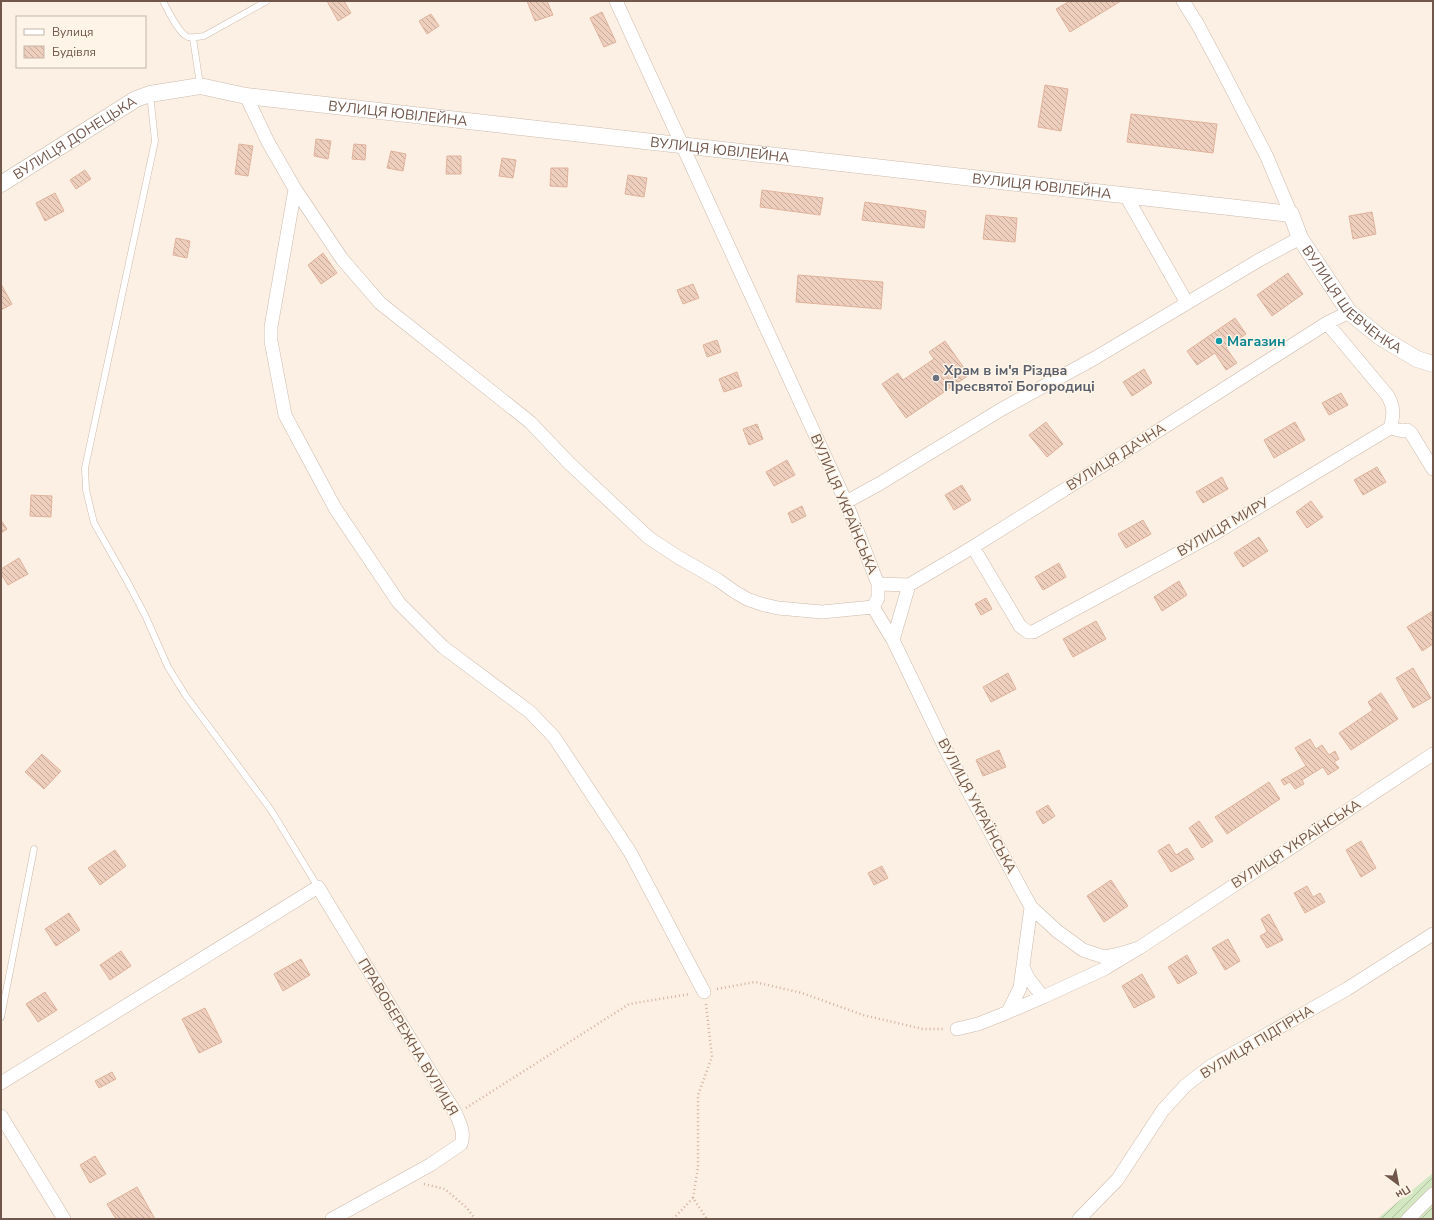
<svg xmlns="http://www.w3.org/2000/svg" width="1434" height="1220" font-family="'Nunito Sans',sans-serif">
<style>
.garden{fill:url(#garden-furrows)}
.building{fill:url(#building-back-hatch);stroke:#e0b39d}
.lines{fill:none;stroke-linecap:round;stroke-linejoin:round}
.service-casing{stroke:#cdbaad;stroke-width:7}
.minor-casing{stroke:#cdbaad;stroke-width:14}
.tertiary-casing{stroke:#cdbaad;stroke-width:17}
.path{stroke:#d3b1a0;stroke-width:2.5;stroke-dasharray:1 3;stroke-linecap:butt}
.service{stroke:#fff;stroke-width:6}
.minor{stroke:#fff;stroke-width:13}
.tertiary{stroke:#fff;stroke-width:16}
.culture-dot{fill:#0f9aa8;stroke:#fef4e8;stroke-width:1.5}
.worship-dot{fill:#6b7280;stroke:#fef4e8;stroke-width:1.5}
.labels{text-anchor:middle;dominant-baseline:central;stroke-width:3;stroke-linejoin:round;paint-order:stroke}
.street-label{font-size:14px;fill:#71564b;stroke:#fef4e8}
.culture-label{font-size:14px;font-weight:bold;fill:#0d838f;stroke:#fef4e8;text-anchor:start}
.worship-label{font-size:14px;font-weight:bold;fill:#5b616d;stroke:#fef4e8;text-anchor:start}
</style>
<defs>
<pattern id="garden-furrows" width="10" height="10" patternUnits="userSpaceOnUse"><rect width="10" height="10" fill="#d3e7c2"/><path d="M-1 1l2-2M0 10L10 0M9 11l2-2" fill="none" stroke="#b0bea0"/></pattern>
<pattern id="building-back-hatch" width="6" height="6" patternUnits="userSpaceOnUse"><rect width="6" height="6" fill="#eecebc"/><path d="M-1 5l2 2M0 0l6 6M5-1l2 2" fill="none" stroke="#c5aa9b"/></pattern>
</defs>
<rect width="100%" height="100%" fill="#fbf0e3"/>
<path class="garden" d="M1433 1173V1219H1377Z"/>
<path class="building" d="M327 1H344L351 13 338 21Z
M527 1H547L553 15 535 21Z
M1070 1H1121L1070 32 1056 9Z
M602 12 616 42 604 47 590 18Z
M431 14 439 26 427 34 419 21Z
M1045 85 1068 89 1061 131 1038 127Z
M1131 114 1217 124 1213 153 1127 142Z
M316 139 331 141 328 159 314 156Z
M239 144 253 146 248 176 235 174Z
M354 144 366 145 365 160 352 159Z
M391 151 406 154 403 171 387 168Z
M447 156H461V174H446Z
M502 158 516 160 513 178 499 176Z
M551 168H568L567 187 550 186Z
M85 170 91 179 76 189 70 180Z
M628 175 647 178 644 197 625 194Z
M762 190 823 198 820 215 760 207Z
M55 193 64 211 45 221 36 203Z
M865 202 926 211 924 228 862 220Z
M1372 212 1376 234 1353 239 1349 216Z
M986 215 1017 218 1015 242 983 239Z
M176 238 190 241 187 258 173 255Z
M323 253 337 273 321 284 308 265Z
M1288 273 1303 294 1272 316 1257 295Z
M798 275 883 282 881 309 796 302Z
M1 284 12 304 1 310Z
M693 284 699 298 683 304 677 290Z
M1235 318 1246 334 1226 348 1237 363 1226 370 1215 353 1197 365 1187 351Z
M717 340 721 352 707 357 703 345Z
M945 341 969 375 906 418 882 384 898 373 903 380 934 359 929 352Z
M1144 369 1152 383 1132 396 1123 382Z
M737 372 742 386 724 392 719 379Z
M1341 393 1348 405 1329 415 1322 403Z
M1046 422 1063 444 1047 457 1029 435Z
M1295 422 1305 440 1274 458 1264 440Z
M757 424 763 439 749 445 743 429Z
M787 460 795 475 774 486 766 472Z
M1377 467 1386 482 1363 495 1354 480Z
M1222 477 1228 489 1203 503 1196 492Z
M962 485 971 500 954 510 945 495Z
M31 495 52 496 51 517 30 516Z
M1311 501 1323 517 1307 528 1296 512Z
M802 506 806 516 792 523 788 513Z
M1 520 7 529 1 533Z
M1143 520 1151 534 1126 548 1118 534Z
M1259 537 1268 551 1243 567 1234 553Z
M19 558 28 574 8 585 1 574V569Z
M1059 563 1066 577 1043 590 1035 577Z
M1179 581 1187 595 1162 611 1154 597Z
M986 598 992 609 981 615 975 604Z
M1433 611V644L1422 651 1407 627Z
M1096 621 1106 639 1073 657 1063 639Z
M1413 668 1431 698 1413 708 1396 678Z
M1008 673 1016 689 991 702 983 687Z
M1381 693 1398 719 1351 750 1339 733 1373 710 1368 702Z
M1310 739 1316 749 1322 745 1329 755 1335 751 1339 759 1334 762 1339 768 1328 775 1323 767 1302 780 1304 784 1295 789 1290 782 1284 785 1281 780 1306 766 1295 748Z
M999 750 1006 767 983 776 976 760Z
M42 754 61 771 44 789 25 772Z
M1269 782 1280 799 1227 834 1215 817Z
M1048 805 1055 816 1043 824 1036 812Z
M1199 821 1213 841 1202 848 1189 828Z
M1361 841 1376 868 1361 877 1346 850Z
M1169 844 1176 855 1187 848 1194 859 1171 872 1158 851Z
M115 850 126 866 100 885 88 868Z
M882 866 888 878 874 885 868 873Z
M1111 880 1128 906 1104 922 1087 896Z
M1307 886 1313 897 1320 893 1325 902 1305 913 1294 893Z
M69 913 80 930 56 946 45 929Z
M1269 914 1283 940 1267 948 1260 936 1267 932 1261 919Z
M1228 939 1240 961 1225 970 1212 948Z
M121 951 131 966 110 980 100 965Z
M1187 955 1197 973 1178 984 1168 967Z
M301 959 310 975 283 991 274 974Z
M1142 974 1155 997 1134 1008 1122 986Z
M45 992 57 1010 38 1022 26 1004Z
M205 1008 222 1042 199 1053 182 1019Z
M112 1072 116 1079 99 1088 95 1081Z
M95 1156 106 1174 90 1183 80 1165Z
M137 1187 155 1219H116L107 1204Z"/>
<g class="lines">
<defs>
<path id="service" d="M163 1C168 10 178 33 188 37 193 38 198 37 204 36L267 1
M193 38 200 85
M150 94 155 141 85 468 86 490 94 523 127 581 145 615 168 667 186 696 271 810 318 887
M1 1017 34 849"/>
<path id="minor" d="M616 1 846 502 878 584V598L873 607 893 640 948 754 1031 907 1057 931 1083 950 1104 957 1123 953 1139 948
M1183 1 1198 25 1221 68 1267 157 1291 214
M246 96 268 142 295 189 342 259 380 303 530 422 569 463 649 538 678 557 718 580 735 592 747 599 761 604 778 608 822 612 873 607
M295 189 271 327V341L285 415 335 508 399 603 443 647 530 712 554 737 630 852 704 992
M1126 196 1187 303
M1390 428 1403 431 1407 430 1411 433 1433 469
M846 502 879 484 1002 409 1095 358 1261 259 1300 238
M973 547 1020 626 1028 632H1033L1214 534 1390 428C1394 416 1394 407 1388 396L1327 323
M878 584 909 585 973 547 1172 422 1327 323 1349 312
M893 640 909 585
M1024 969 1028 978 1043 997
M1008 1012 1020 988 1031 907
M957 1029 978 1024 1001 1015 1043 997 1104 969 1139 948 1433 754
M1 1083 318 887 456 1114C460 1124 465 1133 461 1144L430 1165 332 1219
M1 1116 64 1219
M1079 1219 1117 1180 1163 1110 1186 1085 1211 1066 1347 989 1433 934
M1408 1219 1433 1194"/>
<g id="tertiary">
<path id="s1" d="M1 184 136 99 150 94 200 86 246 96 1291 214 1300 238 1349 312 1380 337 1417 359 1433 364"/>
</g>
</defs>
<use href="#service" class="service-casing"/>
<use href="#minor" class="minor-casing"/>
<use href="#tertiary" class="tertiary-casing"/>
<path class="path" d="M717 989 755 982 802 993 863 1015 923 1029H944
M706 1004 712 1057 698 1095V1167L693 1198 707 1219
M466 1108 629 1004 690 994
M424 1184 445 1189 467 1208 475 1219
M673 1219 693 1198"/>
<use href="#service" class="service"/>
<use href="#minor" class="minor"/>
<use href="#tertiary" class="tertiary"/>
</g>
<circle class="culture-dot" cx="1219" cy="341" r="4"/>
<circle class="worship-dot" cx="936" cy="378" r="4"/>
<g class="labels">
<g class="street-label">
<text stroke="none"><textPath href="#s1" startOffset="425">ВУЛИЦЯ ЮВІЛЕЙНА</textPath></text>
<text stroke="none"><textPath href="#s1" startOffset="87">ВУЛИЦЯ ДОНЕЦЬКА</textPath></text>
<text stroke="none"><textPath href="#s1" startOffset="749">ВУЛИЦЯ ЮВІЛЕЙНА</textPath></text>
<text stroke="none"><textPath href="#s1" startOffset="1073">ВУЛИЦЯ ЮВІЛЕЙНА</textPath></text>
<text stroke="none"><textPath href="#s1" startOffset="1431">ВУЛИЦЯ ШЕВЧЕНКА</textPath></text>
<text transform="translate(1116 457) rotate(-32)">ВУЛИЦЯ ДАЧНА</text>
<text transform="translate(844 504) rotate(67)">ВУЛИЦЯ УКРАЇНСЬКА</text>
<text transform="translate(1223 527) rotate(-30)">ВУЛИЦЯ МИРУ</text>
<text transform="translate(977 806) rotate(62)">ВУЛИЦЯ УКРАЇНСЬКА</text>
<text transform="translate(1296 844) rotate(-33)">ВУЛИЦЯ УКРАЇНСЬКА</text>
<text transform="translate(408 1037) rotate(59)">ПРАВОБЕРЕЖНА ВУЛИЦЯ</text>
<text transform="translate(1257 1042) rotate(-31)">ВУЛИЦЯ ПІДГІРНА</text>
</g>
<g class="culture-label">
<text x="1227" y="341">Магазин</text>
</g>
<g class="worship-label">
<text x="944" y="370">Храм в ім'я Різдва<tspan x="944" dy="16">Пресвятої Богородиці</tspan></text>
</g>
</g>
<rect width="1434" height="1220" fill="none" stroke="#71564b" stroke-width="4"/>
<rect x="16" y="16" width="130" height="52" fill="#fef4e8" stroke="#c6b5a9"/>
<rect x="24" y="29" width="20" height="6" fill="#ffffff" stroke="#c6b5a9"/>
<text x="52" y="36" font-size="12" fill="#71564b">Вулиця</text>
<rect x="24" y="46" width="20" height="12" fill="url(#building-back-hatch)" stroke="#c6b5a9"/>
<text x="52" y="56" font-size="12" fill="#71564b">Будівля</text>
<g transform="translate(1398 1184) rotate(148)" stroke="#fef4e8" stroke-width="3" paint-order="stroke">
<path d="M0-3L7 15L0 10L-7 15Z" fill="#71564b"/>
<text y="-6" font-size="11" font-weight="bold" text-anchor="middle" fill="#71564b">Пн</text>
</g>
</svg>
